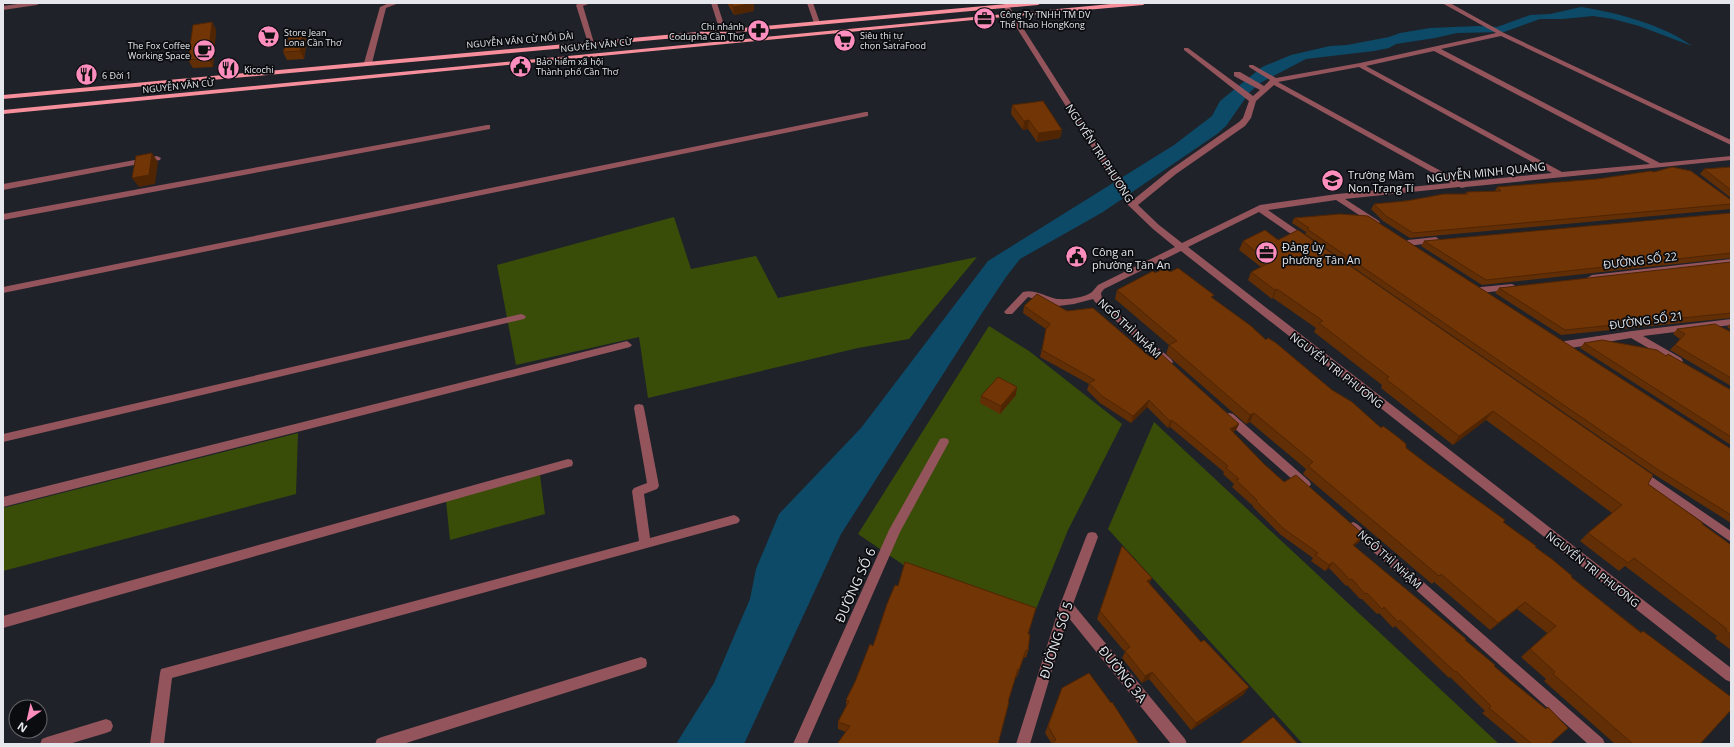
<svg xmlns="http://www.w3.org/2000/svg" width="1734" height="747" font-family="'Open Sans',sans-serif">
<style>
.green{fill:#394d08}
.water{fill:#0d4a67}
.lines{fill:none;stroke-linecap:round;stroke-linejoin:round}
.minor{fill:#93545c;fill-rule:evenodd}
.major{fill:#f68e9b;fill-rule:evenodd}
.wall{fill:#622e05}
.shaded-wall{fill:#502504}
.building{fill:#723506;stroke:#502504}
.labels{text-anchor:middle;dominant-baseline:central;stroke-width:3.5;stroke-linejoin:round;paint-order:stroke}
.far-poi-label{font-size:9px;fill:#e5e7ec;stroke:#0a0c0f;text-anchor:start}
.far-street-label{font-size:9px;fill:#e5e7ec;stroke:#0a0c0f}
.street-label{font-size:11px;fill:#e5e7ec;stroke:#0a0c0f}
.poi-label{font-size:11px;fill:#e5e7ec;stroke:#0a0c0f;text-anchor:start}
.near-street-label{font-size:13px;fill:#e5e7ec;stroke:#0a0c0f}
</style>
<rect width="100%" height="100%" fill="#1f2229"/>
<path class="green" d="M674 217 691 269 756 256 778 298 977 257 909 339 858 348 648 398 639 337 516 365 497 265Z
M989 326 1029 351 1122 424 1068 530 1036 609 905 566 858 534Z
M1154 422 1499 744H1303L1108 529Z
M298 433 296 494 3 571V508Z
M540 475 545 514 450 540 446 501Z"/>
<path class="water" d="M1581 7C1615 12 1664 25 1692 46L1639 26 1613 19 1593 16 1563 19H1540L1504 32 1457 33 1435 38 1396 44 1389 48 1374 51 1306 59 1260 83 1249 93 1226 126 1217 134 1103 212 1020 259 1006 277 984 310 841 534 744 744H676L714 683 750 599 756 569 779 514 861 428 988 261 1174 145 1212 116 1220 101 1262 67 1291 55 1330 46 1347 45 1389 37 1400 33 1430 28 1479 26 1497 27 1530 15 1550 14Z"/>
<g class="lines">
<path class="minor" d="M24 3H40L37 5 3 10V6Z
M389 3H399L386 8 372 63 366 64 364 63 380 7Z
M591 3 583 6 594 43 591 45 588 43 576 5 579 3Z
M711 3H717L726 31 725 32 720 31Z
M807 3H813L820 23 819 24 814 23Z
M1442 3H1450L1504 33 1731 140V145L1501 36 1441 49 1660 163 1731 156V160L1466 187 1462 188 1459 187 1345 199 1379 221 1380 223 1376 226 1336 200 1268 210 1307 237 1308 239 1307 241H1301L1259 212 1188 247 1731 668V682L1726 680 1181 251 1104 289 1101 293 1102 299 1171 359 1173 362 1171 365H1165L1095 302 1093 299 1074 304 1058 306 1028 297 1012 314H1006L1004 312 1023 292C1033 289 1043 295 1053 298 1061 301 1085 298 1092 292 1094 290 1096 287 1098 285L1175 247 1153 229 1128 205 1003 6 1004 5 1009 6 1133 200 1170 170 1239 122 1243 118 1249 101 1184 50V48H1188L1253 96 1260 90 1234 76V72H1240L1264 86 1270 80 1249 67V65H1253L1276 78 1360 63 1496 33ZM1434 51 1650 164 1562 172 1366 66ZM1359 67 1552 173 1461 182 1278 82ZM1274 85 1451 183 1337 194 1260 205 1182 243 1159 225 1138 205 1176 174 1245 126 1251 118 1256 101Z
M865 112H868V116L3 293V287Z
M487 125H490V129L3 220V214Z
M157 156 161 158 160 160 3 190V184Z
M1436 237 1440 240 1439 242 1408 246 1404 243 1408 240Z
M1731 259V265L1592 281 1587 278 1592 275Z
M1512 284 1517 287 1515 289 1481 293 1476 290 1481 287Z
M521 314 524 315 526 317 524 319 3 442V434Z
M1731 319V325L1643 336 1681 358 1683 361 1678 365 1631 338 1565 349 1560 345 1565 341 1632 331Z
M627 341 632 345 630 347 3 507V497Z
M639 404 643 405 644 408 659 486 657 489 644 494 650 538 734 515 738 517 740 520 738 523 172 678 164 744H150L160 673 161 669 639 541 632 491 634 488 647 483 634 408 635 405Z
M1229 413 1233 414 1309 481 1311 484 1309 487 1305 489 1301 487 1225 420 1224 417 1225 414Z
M944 438 948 439 949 442 900 532 807 744H793L889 530 940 439Z
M568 459 572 460 573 463 572 466 3 628V616Z
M1639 468 1731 531V542L1635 475 1634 472 1635 469Z
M1353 522 1357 524 1603 739 1605 744H1588L1349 530 1347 527 1349 524Z
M1092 532 1096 533 1098 537 1073 604 1185 739 1187 744H1171L1068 617 1030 744H1016L1060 605 1086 537 1088 533Z
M641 657 646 659 647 663 646 667 641 669 403 744H375L377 739 382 737Z
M106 719 111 721 113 726 111 731 106 733 69 744H40L42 739 47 737Z"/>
<path class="major" d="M1017 3H1041L1038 5 3 99V95Z
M1121 3H1146L1143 5 1004 17 3 114V110Z"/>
</g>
<path class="wall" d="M727 3H753L754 11 734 15Z
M212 22 216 30 213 67 193 68 188 60Z
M303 32 307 41 304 59 287 60 283 52Z
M1012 105 1062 130 1060 138 1037 142 1028 129 1023 130 1011 114Z
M1731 167V198L1700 174 1704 169Z
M1654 172 1731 204V209L1410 238 1383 221 1371 209 1374 204 1465 194 1466 192 1495 191 1497 187 1597 179Z
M1731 213V258L1482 285 1421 246 1424 241Z
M1294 218 1731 449V523L1652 473 1305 234 1306 232 1292 223Z
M1278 240 1648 484 1731 545V650L1715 638 1717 636 1625 566 1619 571 1580 541 1588 533 1612 513 1486 420 1453 445 1381 388 1382 385 1314 332 1316 328 1273 298 1272 299 1248 280 1251 272 1261 267 1239 250 1243 241Z
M1731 262V318L1561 335 1495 293 1499 288Z
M1170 272 1213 299 1381 428 1427 464 1503 522 1535 547 1571 577 1641 632 1643 631 1700 744H1615L1544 681 1546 679 1521 657 1547 633 1517 609 1490 630 1434 582 1432 584 1303 474 1306 469 1250 422 1246 424 1166 354 1169 345 1115 299 1117 290 1155 273Z
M1024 306 1150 357 1239 424 1236 430 1232 432 1264 464 1284 482 1364 535 1360 541 1354 546 1465 640 1494 666 1550 744H1519L1482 713 1485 711 1450 677 1449 678 1395 626 1393 628 1379 613 1377 614 1362 599H1360L1347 585 1346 586 1329 568 1325 571 1311 561 1313 558 1281 535 1253 507V506L1232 487 1234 484 1223 474 1224 472 1170 427 1168 428 1147 407 1131 423 1100 403 1087 390 1089 384 1040 357 1046 329 1023 313Z
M1731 323V330L1727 327Z
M1677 329 1731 332V386L1670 350 1680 339 1673 334Z
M1584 343 1666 356 1731 390V445L1580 348Z
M1016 395 1000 414 980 403 981 396Z
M1122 546 1152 578 1149 583 1244 694 1191 730 1149 679 1142 683 1122 658 1125 652 1097 619Z
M1028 634V651L1026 658 1024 657 1017 677 1016 676 846 732 838 729V722L846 706V700L873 646Z
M1062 688 1111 703 1052 744 1045 733Z"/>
<path class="shaded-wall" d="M754 3V11L734 15 733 7Z
M212 22 216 30 213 67 208 58Z
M303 32 307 41 304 59 300 51Z
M1029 120 1028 129 1023 130 1024 121Z
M1062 130 1060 138 1037 142 1038 133Z
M152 153 158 162 155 184 139 187 132 178Z
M1277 289 1273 298 1272 299 1275 290Z
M1017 387 1016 395 1000 414 1001 406Z
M1149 400 1147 407 1131 423 1133 416Z
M1493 411 1486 420 1453 445 1459 436Z
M1254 413 1250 422 1246 424 1250 415Z
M1172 420 1170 427 1168 428 1170 421Z
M1239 424 1236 430 1227 436 1230 429Z
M1364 535 1360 541 1348 551 1353 545Z
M1333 562 1329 568 1325 571 1329 565Z
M1152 578 1148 586 1147 581Z
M1525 602 1517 609 1490 630 1498 623Z
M1152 672 1149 679 1142 683 1145 676Z
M1249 687 1244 694 1191 730 1196 723Z"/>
<path class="building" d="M731 3H754L733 7Z
M212 22 208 58 188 60 193 25Z
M303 32 300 51 283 52 290 34Z
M1043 101 1062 130 1038 133 1029 120 1024 121 1012 105Z
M152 153 149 175 132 178 136 156Z
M1672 167 1691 171 1731 200V204L1413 233 1386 216 1374 204 1406 201 1444 194H1468L1466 192 1501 191 1497 187 1597 179 1651 171 1654 172Z
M1731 167V190L1704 169Z
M1731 213V253L1486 280 1424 241Z
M1340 214 1368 216 1731 449V515L1657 469 1307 229 1309 228 1294 218Z
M1265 230 1278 240 1298 230 1653 475 1648 484 1703 523 1702 524 1731 545V635L1726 631 1727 629 1634 558 1628 563 1588 533 1622 505 1493 411 1459 436 1386 379 1389 377 1319 323 1323 321 1277 289 1275 290 1251 272 1269 263 1243 241Z
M1731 262V313L1565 330 1499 288Z
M1165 268 1170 272 1178 268 1214 295 1211 297 1251 326 1266 340 1268 338 1276 343 1332 390 1352 402 1381 428 1383 426 1399 438 1406 444V448L1427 464 1505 520 1503 522 1536 546 1535 547 1553 560 1572 576 1571 577 1641 633 1643 631 1731 697V710L1700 744H1633L1553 674 1555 672 1530 649 1556 626 1525 602 1498 623 1441 574 1439 576 1308 466 1313 462 1254 413 1250 415 1169 345 1177 341 1117 290 1153 271 1155 273Z
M1037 294 1067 311 1093 308 1150 357 1159 352 1239 424 1230 429 1264 464 1284 482 1296 475 1364 535 1353 545 1466 639 1465 640 1495 665 1494 666 1509 679 1546 709 1548 707 1568 728 1550 744H1532L1489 708 1491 706 1456 671 1455 672 1400 620 1398 622 1384 607 1382 609 1367 593 1365 594 1352 579 1350 580 1333 562 1329 565 1315 555 1318 553 1284 529 1256 501 1257 500 1236 480 1239 479 1226 468 1228 466 1172 420 1170 421 1149 400 1133 416 1102 396 1089 383 1095 380 1042 350 1046 329 1050 324 1024 306Z
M1715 324 1731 332V378L1675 345 1685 334 1677 329Z
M1602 340 1657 350 1666 356 1668 354 1731 390V437L1584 343Z
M998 377 1017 387 1001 406 981 396Z
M1122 546 1152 578 1147 581 1201 642 1204 640 1249 687 1196 723 1152 672 1145 676 1125 651 1130 647 1100 611Z
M905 562 1036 608 1028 634H1030L1028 651 1026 650 1019 670 1018 669 1008 702H1009L998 744H837L850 726 838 722 849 701 846 700 855 682 870 644 873 646 887 604 895 585 898 586Z
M1089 673 1111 703 1112 702 1139 744H1051L1056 740 1048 726 1062 688Z
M1273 717 1298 744H1239Z"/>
<defs>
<symbol id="office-disc" viewBox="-11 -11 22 22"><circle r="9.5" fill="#fe8ebe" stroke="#0a0c0f"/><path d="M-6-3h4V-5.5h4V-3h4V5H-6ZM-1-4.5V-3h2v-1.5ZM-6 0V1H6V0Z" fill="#111"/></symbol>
<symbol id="pharmacy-disc" viewBox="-11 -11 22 22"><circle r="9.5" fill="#fe8ebe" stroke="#0a0c0f"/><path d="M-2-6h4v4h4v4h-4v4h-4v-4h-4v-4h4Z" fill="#111"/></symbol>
<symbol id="supermarket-disc" viewBox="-11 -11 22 22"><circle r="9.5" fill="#fe8ebe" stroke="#0a0c0f"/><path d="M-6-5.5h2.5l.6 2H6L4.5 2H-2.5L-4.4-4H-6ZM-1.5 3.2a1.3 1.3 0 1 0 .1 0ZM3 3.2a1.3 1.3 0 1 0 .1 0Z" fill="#111"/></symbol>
<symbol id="cafe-disc" viewBox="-11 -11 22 22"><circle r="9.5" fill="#fe8ebe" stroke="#0a0c0f"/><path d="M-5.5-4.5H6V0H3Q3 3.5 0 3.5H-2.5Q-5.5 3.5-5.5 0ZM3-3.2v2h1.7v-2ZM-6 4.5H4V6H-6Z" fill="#111"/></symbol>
<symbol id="civic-disc" viewBox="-11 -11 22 22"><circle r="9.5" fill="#fe8ebe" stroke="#0a0c0f"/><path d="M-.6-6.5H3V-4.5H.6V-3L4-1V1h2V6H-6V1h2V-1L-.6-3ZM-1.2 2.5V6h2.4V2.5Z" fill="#111"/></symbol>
<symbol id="restaurant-disc" viewBox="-11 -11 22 22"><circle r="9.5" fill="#fe8ebe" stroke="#0a0c0f"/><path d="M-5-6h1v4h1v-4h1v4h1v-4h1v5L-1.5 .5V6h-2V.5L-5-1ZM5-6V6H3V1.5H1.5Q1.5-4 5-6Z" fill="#111"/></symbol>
<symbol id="school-disc" viewBox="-11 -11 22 22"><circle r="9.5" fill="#fe8ebe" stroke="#0a0c0f"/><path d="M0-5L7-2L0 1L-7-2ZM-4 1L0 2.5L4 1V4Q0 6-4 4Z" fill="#111"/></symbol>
</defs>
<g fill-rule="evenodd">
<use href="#office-disc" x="972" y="6" width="25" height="25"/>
<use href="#pharmacy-disc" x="746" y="18" width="25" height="25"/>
<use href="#supermarket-disc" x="256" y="24" width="25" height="25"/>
<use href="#supermarket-disc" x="832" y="28" width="25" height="25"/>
<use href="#cafe-disc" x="192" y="38" width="25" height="25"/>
<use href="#civic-disc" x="508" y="54" width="25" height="25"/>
<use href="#restaurant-disc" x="216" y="56" width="25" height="25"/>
<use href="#restaurant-disc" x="74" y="62" width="25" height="25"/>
<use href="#school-disc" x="1320" y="168" width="25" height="25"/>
<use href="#office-disc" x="1254" y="240" width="25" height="25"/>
<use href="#civic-disc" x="1064" y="244" width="25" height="25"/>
</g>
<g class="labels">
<g class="far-poi-label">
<text x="1000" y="14">Công Ty TNHH TM DV<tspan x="1000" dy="10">Thể Thao HongKong</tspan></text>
<text x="744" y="26" text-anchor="end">Chi nhánh<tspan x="744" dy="10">Codupha Cần Thơ</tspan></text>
<text x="284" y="32">Store Jean<tspan x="284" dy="10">Lona Cần Thơ</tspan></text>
<text x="860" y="35">Siêu thị tự<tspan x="860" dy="10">chọn SatraFood</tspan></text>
<text x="190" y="45" text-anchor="end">The Fox Coffee<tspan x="190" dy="10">Working Space</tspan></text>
<text x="536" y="61">Bảo hiểm xã hội<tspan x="536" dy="10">Thành phố Cần Thơ</tspan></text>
<text x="244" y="69">Kicochi</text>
<text x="102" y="75">6 Đời 1</text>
</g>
<g class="far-street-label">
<text transform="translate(520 40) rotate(-5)">NGUYỄN VĂN CỪ NỐI DÀI</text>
<text transform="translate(596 45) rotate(-6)">NGUYỄN VĂN CỪ</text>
<text transform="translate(178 86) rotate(-6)">NGUYỄN VĂN CỪ</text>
</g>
<g class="street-label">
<text transform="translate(1100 153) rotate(57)">NGUYỂN TRI PHƯƠNG</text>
<text transform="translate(1486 172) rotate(-6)">NGUYỄN MINH QUANG</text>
<text transform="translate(1640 260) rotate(-7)">ĐƯỜNG SỐ 22</text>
<text transform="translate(1646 320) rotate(-8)">ĐƯỜNG SỐ 21</text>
<text transform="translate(1130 328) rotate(43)">NGÔ THÌ NHẬM</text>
<text transform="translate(1337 370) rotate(38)">NGUYỂN TRI PHƯƠNG</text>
<text transform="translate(1390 559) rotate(42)">NGÔ THÌ NHẬM</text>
<text transform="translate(1593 569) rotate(38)">NGUYỂN TRI PHƯƠNG</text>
</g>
<g class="poi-label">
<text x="1348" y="174">Trường Mầm<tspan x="1348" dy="13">Non Trạng Tí</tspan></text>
<text x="1282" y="246">Đảng ủy<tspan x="1282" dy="13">phường Tân An</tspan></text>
<text x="1092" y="251">Công an<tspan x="1092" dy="13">phường Tân An</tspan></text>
</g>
<g class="near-street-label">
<text transform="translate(855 585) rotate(-66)">ĐƯỜNG SỐ 6</text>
<text transform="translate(1056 640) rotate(-72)">ĐƯỜNG SỐ 5</text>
<text transform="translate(1123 674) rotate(51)">ĐƯỜNG 3A</text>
</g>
</g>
<rect width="1734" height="747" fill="none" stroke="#e5e7ec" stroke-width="8"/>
<g transform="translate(28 719) rotate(214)"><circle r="19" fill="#0a0c0f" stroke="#626467"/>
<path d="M0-3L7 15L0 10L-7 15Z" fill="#fe8ebe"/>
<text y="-6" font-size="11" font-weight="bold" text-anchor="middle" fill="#e5e7ec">N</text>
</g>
</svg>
